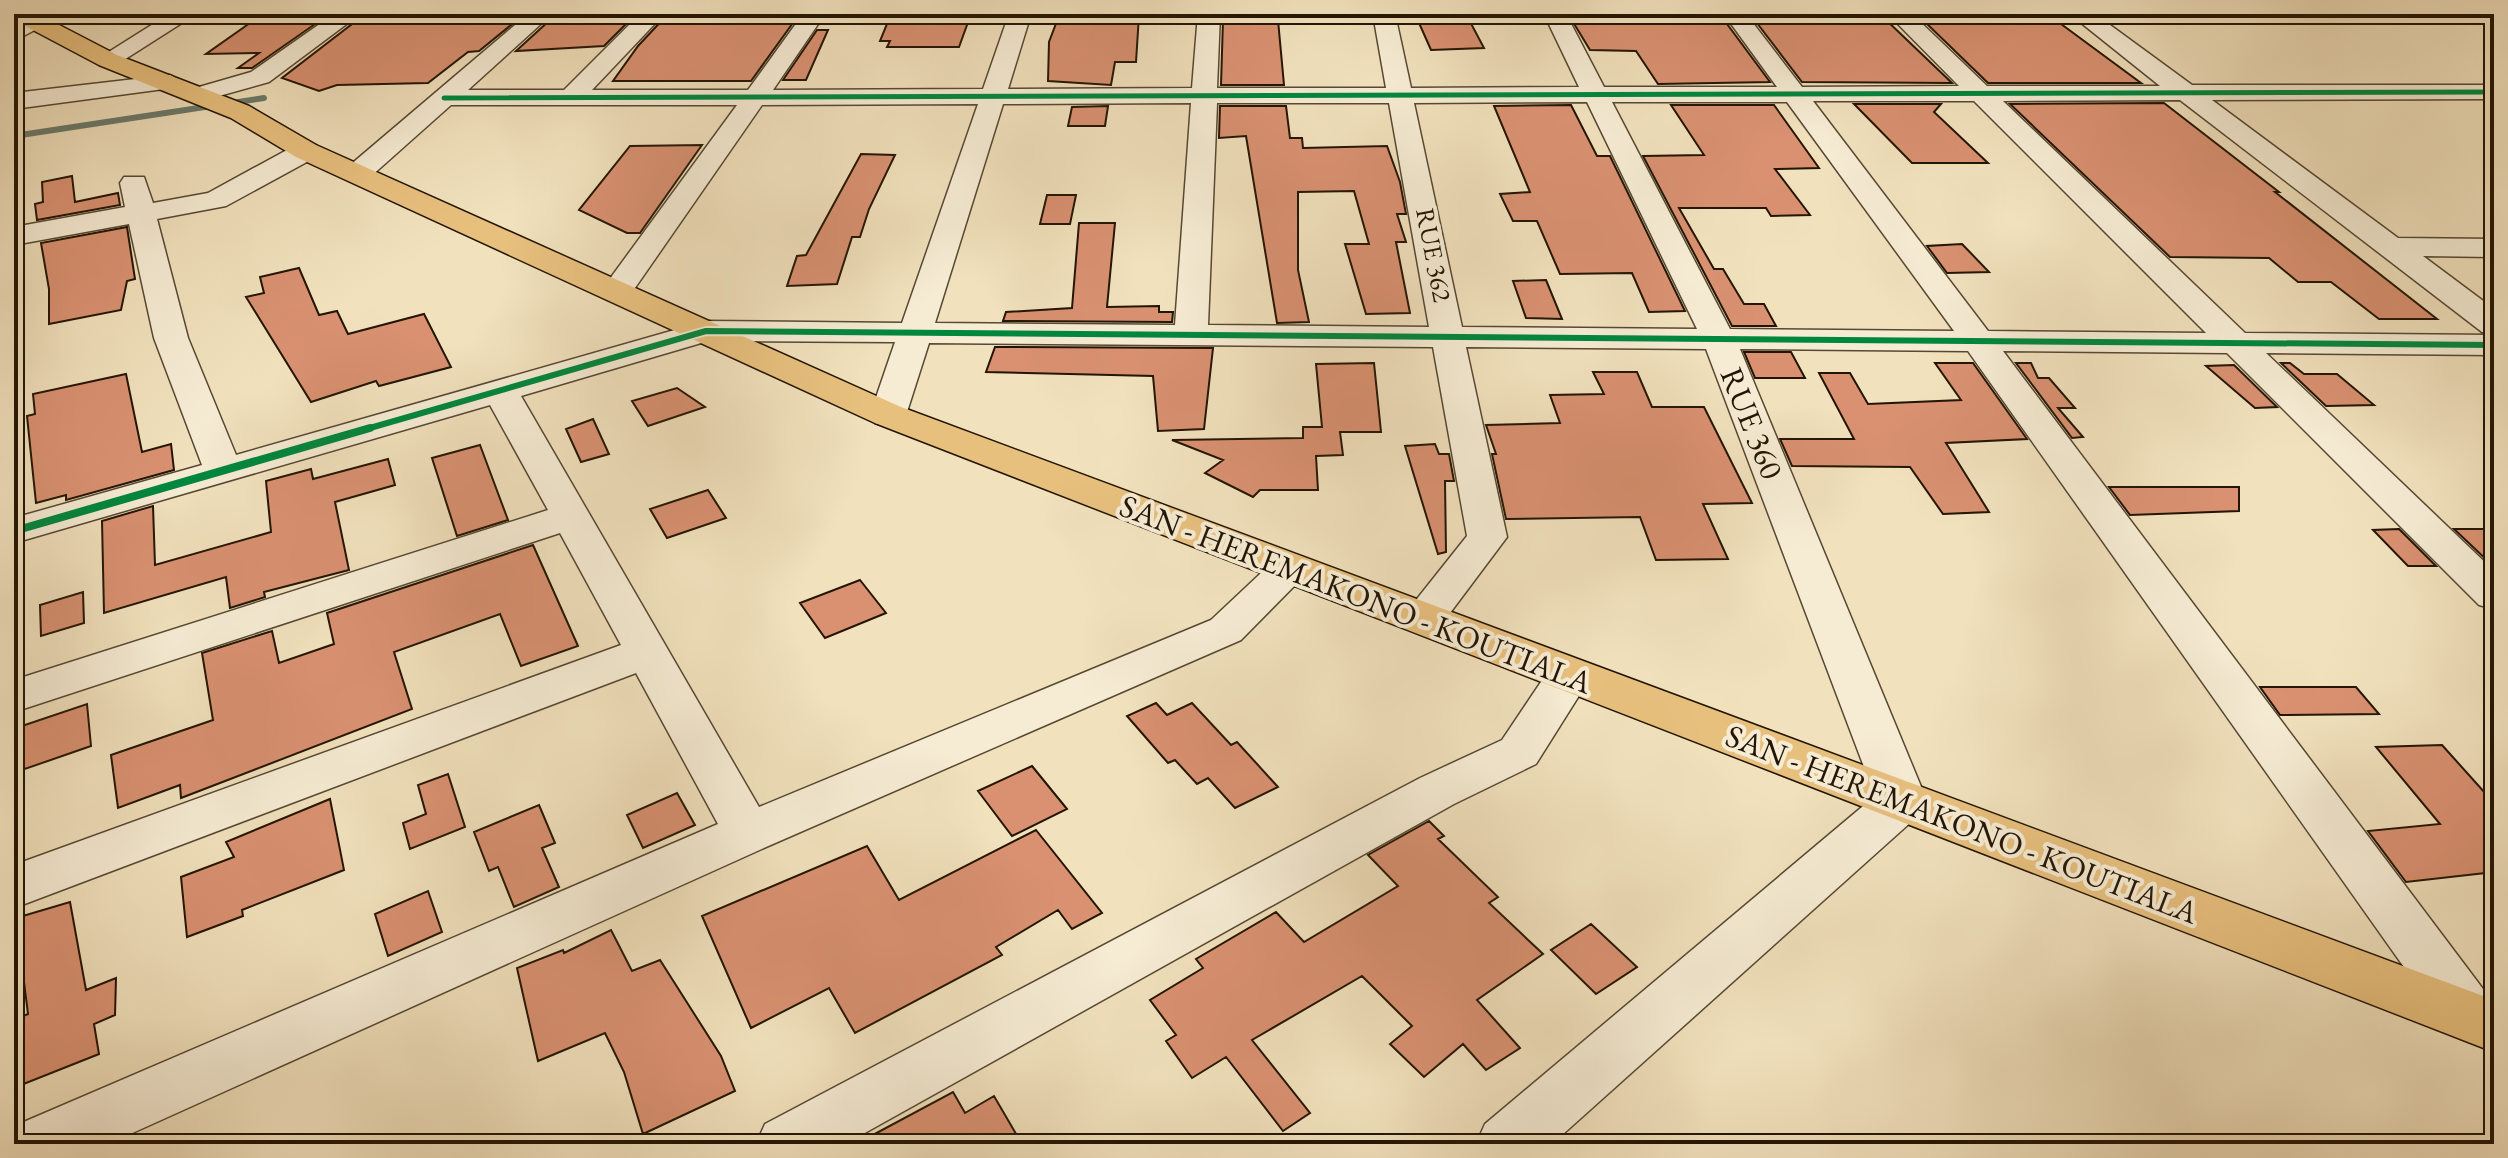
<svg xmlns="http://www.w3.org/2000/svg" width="2508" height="1158" font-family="'EB Garamond',serif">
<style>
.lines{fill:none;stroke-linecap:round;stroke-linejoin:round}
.stream{stroke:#6b7a6b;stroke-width:6}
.building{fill:#d99171;stroke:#231504;stroke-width:2}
.minor-casing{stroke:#564832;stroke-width:3}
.primary-casing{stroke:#231504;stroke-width:3}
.minor{fill:#f6ecd4;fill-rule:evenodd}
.primary{fill:#e8c07e;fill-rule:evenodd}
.cycleway-far2-casing{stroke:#f6ecd4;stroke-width:8}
.cycleway-far1-casing{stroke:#f6ecd4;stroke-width:10}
.cycleway-casing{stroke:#f6ecd4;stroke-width:13}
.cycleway-far2{stroke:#00873e;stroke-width:5}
.cycleway-far1{stroke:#00873e;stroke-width:6}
.cycleway{stroke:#00873e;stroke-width:8}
.labels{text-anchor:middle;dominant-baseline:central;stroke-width:8;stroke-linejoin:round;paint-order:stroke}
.far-street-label{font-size:26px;fill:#231504;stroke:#f6ecd4}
.street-label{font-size:32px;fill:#231504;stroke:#f6ecd4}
</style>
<rect width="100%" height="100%" fill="#f1e1bd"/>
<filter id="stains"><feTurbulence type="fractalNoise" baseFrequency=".0025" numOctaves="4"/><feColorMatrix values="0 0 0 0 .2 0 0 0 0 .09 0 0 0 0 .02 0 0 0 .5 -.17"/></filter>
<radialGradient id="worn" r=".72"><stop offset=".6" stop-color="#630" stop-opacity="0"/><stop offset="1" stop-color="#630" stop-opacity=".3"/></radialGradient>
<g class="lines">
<path class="stream" d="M14 136 264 98"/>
</g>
<path class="building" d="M750 14 746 20H795L751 81H613L638 46 666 16Z
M891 14H971L959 47H887L890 41H880Z
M1415 14H1466L1484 48 1431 50Z
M1106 15H1139L1136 62H1115L1111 85 1048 81 1049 42 1057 21H1104Z
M633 17 604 46 516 51 550 20Z
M1883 17 1952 83 1802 82 1757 23H1823L1817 18Z
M1223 20H1278L1284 85H1221Z
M1712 20 1727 24 1770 82 1658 84 1636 51 1590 50 1573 22Z
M356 21 432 20 516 21 479 51 468 52 428 83 337 85 319 91 282 78Z
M2057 21 2141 83H1988L1926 23Z
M318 22 252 68H238L259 53 206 54 250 23Z
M817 30H828L806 80H783Z
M2164 103 2279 192H2275L2437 319H2379L2331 282H2298L2269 258 2170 257 2010 104Z
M1854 104H1941L1934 112 1988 163H1912Z
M1571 105 1597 156H1610L1685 311 1649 312 1632 273 1560 274 1537 221H1513L1500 194 1530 192 1494 106Z
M1671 105H1774L1819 168 1775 169 1810 215 1771 216 1766 208H1679L1714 269H1723L1744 304H1764L1776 326H1732L1643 156 1704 155Z
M1108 106 1105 126H1068L1072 107Z
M1220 106H1286L1290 138H1302L1303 148 1387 146 1400 182 1406 214H1397L1406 242H1396L1410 313 1366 314 1345 244H1369L1354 191 1298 192V270L1309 322 1277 323 1246 136 1219 138Z
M702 145 640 233H627L579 210 630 146Z
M861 154 895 155 869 209 860 237H852L837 284 787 286 797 256 806 255Z
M72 176 75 202 118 193 120 205 37 220 35 204 43 202 42 182Z
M1047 195H1076L1070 224H1040Z
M1079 223H1115L1107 307 1159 306V312H1173L1172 322 1003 321 1006 312 1072 308Z
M127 227 135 279 127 281 121 310 49 324V289L41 243Z
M1962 244 1989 272 1947 273 1927 246Z
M299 268 319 315 337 311 348 334 424 314 451 367 379 386 376 381 311 402 246 297 264 293 260 277Z
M1546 280 1562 319 1526 318 1513 281Z
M995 347 1213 348 1204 429 1158 431 1153 376 986 372Z
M1744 352H1791L1805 378H1755Z
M1374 363 1381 432H1340L1343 455 1316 456 1318 490H1260L1253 497 1205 473 1223 460 1172 440 1303 438V427H1322L1316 364Z
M1935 363H1973L2027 439 1946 443 1989 512 1943 514 1910 467 1792 466 1780 439H1854L1819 373H1850L1868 404 1961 400Z
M2016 363H2031L2038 378H2049L2075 408H2058L2083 437 2072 438Z
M2281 363H2290L2304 374H2337L2374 405 2326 406Z
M2234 365 2277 407 2255 408 2206 366Z
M1593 372H1637L1652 407H1704L1752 503 1703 504 1728 559 1656 560 1640 517 1506 519 1492 454H1496L1486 425 1560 423 1550 395 1604 394Z
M126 374 142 452 171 444 174 470 66 500V495L36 503 27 416 35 414 33 394Z
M677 388 705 407 648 426 632 401Z
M593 419 609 454 581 462 566 429Z
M1435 444 1439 454H1449L1454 481H1445L1446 552 1438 554 1405 446Z
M480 445 508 520 457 536 432 458Z
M388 459 395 485 335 502 349 570 264 592 265 597 230 608 226 577 104 613 102 521 153 506 155 565 271 532 266 481 311 469 313 479Z
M2109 487H2239V511L2130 515Z
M708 490 726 518 667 538 650 509Z
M2399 529 2436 566H2408L2373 530Z
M2454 529H2494V566H2493Z
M533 545 578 646 521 666 500 614 394 652 412 709 181 798 180 785 118 808 111 755 213 720 202 653 272 631 279 663 334 644 327 613Z
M860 580 886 613 825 638 800 603Z
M83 592 84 623 41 636 40 605Z
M2260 687H2356L2379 714 2280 715Z
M1156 703 1167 715 1192 703 1231 745 1237 742 1278 787 1235 808 1208 778 1197 784 1175 760 1168 763 1127 716Z
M87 704 91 746 19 771 16 728Z
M2442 745 2494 803V872L2406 882 2368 831 2440 824 2376 747Z
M1032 766 1067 809 1012 836 978 791Z
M448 774 465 827 410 849 403 823 426 814 418 785Z
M677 793 695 825 643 848 627 815Z
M330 799 344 870 242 910 243 916 187 937 181 877 234 857 226 842Z
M539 805 555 843 542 848 559 887 514 907 498 867 489 871 474 832Z
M1429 821 1444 836 1438 839 1498 897 1489 903 1543 954 1477 1000 1520 1048 1486 1070 1463 1044 1424 1077 1390 1044 1412 1026 1362 976 1252 1040 1310 1113 1283 1131 1226 1057 1192 1078 1166 1041 1176 1035 1150 1000 1203 968 1196 959 1276 912 1304 942 1398 886 1368 855Z
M1036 830 1102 913 1072 929 1058 910 996 947 1002 955 855 1033 829 988 751 1028 702 916 867 846 899 900Z
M428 891 442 932 388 956 375 914Z
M70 902 86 990 116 978 115 1015 94 1024 99 1054 16 1087 18 1018 28 1014 16 918Z
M1591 924 1637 967 1596 994 1551 950Z
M611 930 632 971 660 960 721 1056 735 1091 643 1134 624 1072 605 1033 538 1061 517 968 563 950 564 953Z
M953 1092 965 1113 994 1096 1022 1144H856Z"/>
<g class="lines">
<defs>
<path id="minor" d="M169 14H196L116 65 108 67 96 60Z
M334 14H360L269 82 201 101 189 94 192 89 251 72Z
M528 14H552L468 90H564L640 14H664L592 90H748L803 14H825L773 90 983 89 1009 14H1031L1008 89 1192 88 1198 14H1220L1217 88H1386L1373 14H1395L1411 88 1579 87 1544 14H1566L1604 87H1777L1724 14H1746L1802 87 1959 86 1888 14H1912L1987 86H2160L2070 14H2095L2192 85H2494V99L2212 100 2398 238 2494 239V257L2423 256 2494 309V355L2266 353 2494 571V609L2479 605 2227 353 2003 351 2492 1001V1035L2472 1043 2452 1035 1968 351 1740 349 1927 801 1920 814 1552 1144H1476L1485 1124 1875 796 1706 349 1466 347 1507 537 1438 629 1423 633 1408 629 1401 619 1467 536 1433 347 929 343 906 415 901 423 888 426 875 423 870 415 895 342 708 341 521 396 759 807 1211 620 1276 559 1291 555 1306 559 1312 568 1241 640 766 847 108 1144H14L19 1124 718 824 636 673 14 908V865L621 645 560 533 14 712V680L548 510 490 405 14 543V518L202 465 154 338 129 224 14 245V227L125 207 120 183 124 177H144L153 203 208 193 296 145H316L319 151 316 157 226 206 157 219 188 338 236 455 706 321 902 323 978 104 762 105 628 298H606L601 291 737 105H451L369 178H349L345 172 349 166ZM2180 100 2482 332 2494 335 2245 333 2003 101ZM1813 101H1974L2206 333 1988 331ZM1587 102 1697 329 1462 327 1414 103ZM1612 102H1787L1954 331 1730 329ZM1191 103 1175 325 935 323 1003 104ZM1217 103H1389L1429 327 1208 325Z
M37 16 48 23 14 41V25Z
M170 75 182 82 179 87 14 109V93Z
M1569 660 1585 664 1592 675 1536 764 1454 804 845 1144H756L765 1124 1420 778 1502 740 1553 664Z"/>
<path id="primary" d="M14 14H38L117 55 249 106 316 145 901 407 2494 1000V1052L875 423 296 157 231 118 99 65 14 20Z"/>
</defs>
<use href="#minor" class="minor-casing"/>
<use href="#primary" class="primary-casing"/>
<use href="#minor" class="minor"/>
<use href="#primary" class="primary"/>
<defs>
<path id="cycleway-far2" d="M444 98 2494 92"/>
<path id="cycleway-far1" d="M363 430 706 331 2494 345"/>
<path id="cycleway" d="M14 531 370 428"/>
</defs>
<use href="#cycleway-far2" class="cycleway-far2-casing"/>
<use href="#cycleway-far1" class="cycleway-far1-casing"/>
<use href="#cycleway" class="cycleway-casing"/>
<use href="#cycleway-far2" class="cycleway-far2"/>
<use href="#cycleway-far1" class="cycleway-far1"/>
<use href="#cycleway" class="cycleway"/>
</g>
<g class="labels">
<g class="far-street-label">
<text transform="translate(1434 255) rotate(79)">RUE 362</text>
</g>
<g class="street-label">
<text transform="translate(1752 423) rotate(68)">RUE 360</text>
<text transform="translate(1356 594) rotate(21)">SAN - HEREMAKONO - KOUTIALA</text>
<text transform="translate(1962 824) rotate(21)">SAN - HEREMAKONO - KOUTIALA</text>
</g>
</g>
<rect width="2508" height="1158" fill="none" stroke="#f1e1bd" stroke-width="48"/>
<rect x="16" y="16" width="2476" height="1126" fill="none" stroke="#231504" stroke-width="4"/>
<rect x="24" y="24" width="2460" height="1110" fill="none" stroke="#231504" stroke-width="2"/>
<rect width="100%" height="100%" filter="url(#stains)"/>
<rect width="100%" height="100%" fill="url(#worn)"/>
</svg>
